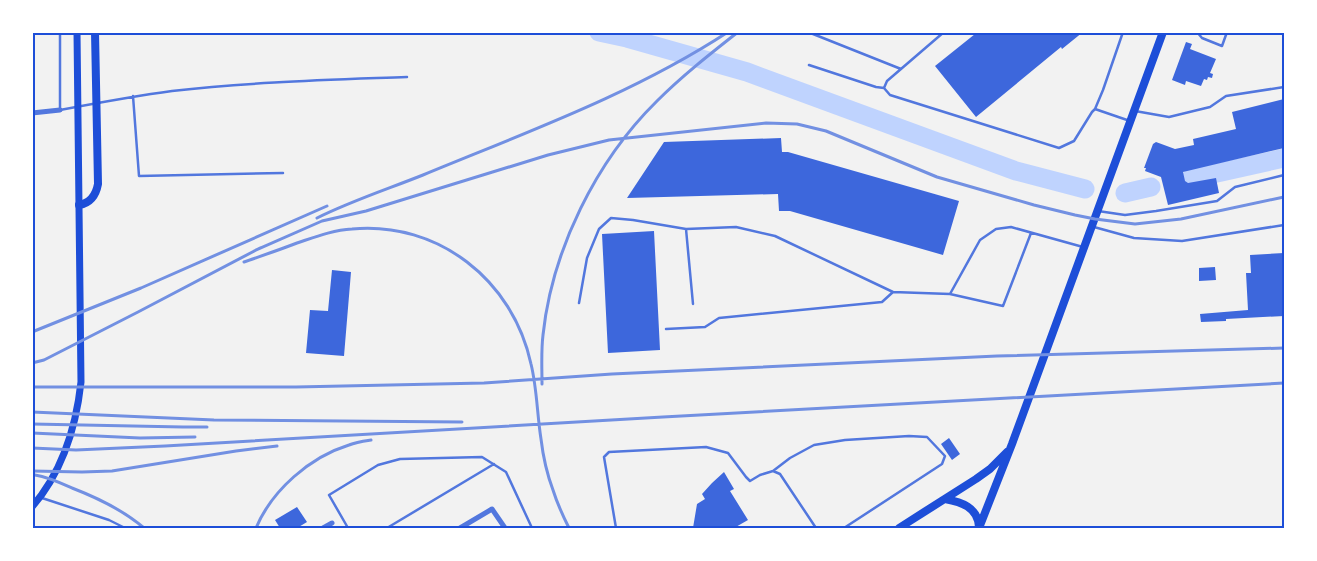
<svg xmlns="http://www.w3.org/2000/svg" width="1317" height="561" font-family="'Roboto Condensed',sans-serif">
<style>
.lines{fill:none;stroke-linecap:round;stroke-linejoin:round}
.river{stroke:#bfd3fe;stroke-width:19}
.building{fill:#3d67dc}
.service{stroke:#5277de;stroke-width:2.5}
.minor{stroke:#5277de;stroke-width:5}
.secondary{stroke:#1d4ed8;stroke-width:7}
.primary{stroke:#1d4ed8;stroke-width:8}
.trunk{stroke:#1d4ed8;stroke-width:8}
.rail{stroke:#7290e2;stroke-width:3}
.neatline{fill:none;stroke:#1d4ed8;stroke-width:2}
</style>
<rect width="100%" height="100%" fill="#f2f2f2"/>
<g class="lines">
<path class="river" d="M599 32 627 38 747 72 1016 171 1085 189
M1190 179 1284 158
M1125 193 1151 187"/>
</g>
<path class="building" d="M974 32H1083L1062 49 1061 47 976 117 935 66 975 34Z
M1186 42 1192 44 1190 49 1216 59 1210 73 1213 74 1212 78 1208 77 1207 80 1204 79 1201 86 1186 81 1185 85 1172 80Z
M1284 99V148L1183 172 1185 181 1188 183 1216 178 1219 193 1168 205 1161 177 1145 171 1146 168H1144L1153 144 1156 142 1175 149 1194 145 1193 139 1236 129 1232 112Z
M781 138 782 152H788L959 201 943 255 790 211H779L778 194 627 198 664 142Z
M654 231 660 350 608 353 602 234Z
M1284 253V316L1226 319V321L1201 322 1200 314 1248 310 1246 273H1251L1250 255Z
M1215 267 1216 280 1199 281V268Z
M332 270 351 272 344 356 306 353 310 310 328 311Z
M949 438 960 454 952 460 941 444Z
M724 472 734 489 730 491 748 520 734 528H693L697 504 705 499 702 494 712 483Z
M297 507 307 522 297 528H280L275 520Z"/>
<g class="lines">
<path class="service" d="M60 32V110C97 103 134 96 172 91 250 82 329 80 407 77
M808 32 901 69
M944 32 887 81 884 88 890 95 1059 148 1074 141 1092 112 1095 109 1130 121
M1197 32 1202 38 1222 46 1227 32
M809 65 876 87 884 88
M133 96 139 176 283 173
M1095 109 1103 90 1123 32
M1135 111 1169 117 1210 107 1226 96 1284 87
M1098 211 1125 215 1156 211 1217 201 1235 187 1284 175
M1094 227 1134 238 1182 241 1284 225
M950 294 1003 306 1031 233
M579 303 587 258 599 229 611 218 633 220 686 229
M693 304 686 229 736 227 775 236 893 292 950 294 980 240 996 229 1011 227 1083 247
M666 329 705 327 719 318 882 302 893 292
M773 471 790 458 814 445 845 440 909 436 927 437 945 456 942 464 844 528
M42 498 109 520 125 528
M348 528 329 495 378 465 400 459 482 457 506 472 532 528
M387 528 494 464
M616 528 604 457 609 452 706 447 728 453 746 477 750 481 760 475 773 471 780 474 816 528"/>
<path class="minor" d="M32 113 60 110
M323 528 332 523
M460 528 492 509 505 528"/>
<path class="secondary" d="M32 507C63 471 76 428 81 382L77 32"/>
<path class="primary" d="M945 499C961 502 978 507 979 527
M899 528 976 479 990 469 1007 452
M979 528 1012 444 1163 32"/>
<path class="trunk" d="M79 205C91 203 96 195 98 184L95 32"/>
<path class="rail" d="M317 218C351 201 388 189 423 175 527 132 633 94 728 32
M254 251 322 221 366 211 548 155 609 140 766 123 797 124 826 131 937 177 1034 205 1075 215 1095 219 1135 224 1181 219 1284 197
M244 262C261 256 279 250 297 243 315 237 333 230 352 229 438 221 513 280 531 364 537 388 537 414 541 439 543 456 547 474 553 490 557 503 563 516 569 528
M32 332 141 288 327 206
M32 363 44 360 138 312 260 248
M542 384C542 368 541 351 543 335 552 250 596 161 657 101 682 76 710 54 738 32
M32 387H296L484 383 612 374 997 356 1284 348
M32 412 214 420 462 422
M32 424 183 427H207
M32 433 140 438 195 437
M32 448 76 450 165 446 663 417 1284 383
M32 471 82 472 112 471 236 451 277 446
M35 475C48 477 61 483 72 488 98 498 123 510 144 528
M256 528C272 490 310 457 349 445 356 442 364 441 371 440"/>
</g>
<rect width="1317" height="561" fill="none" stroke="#ffffff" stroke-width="68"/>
<rect x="34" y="34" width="1249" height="493" class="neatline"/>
</svg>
